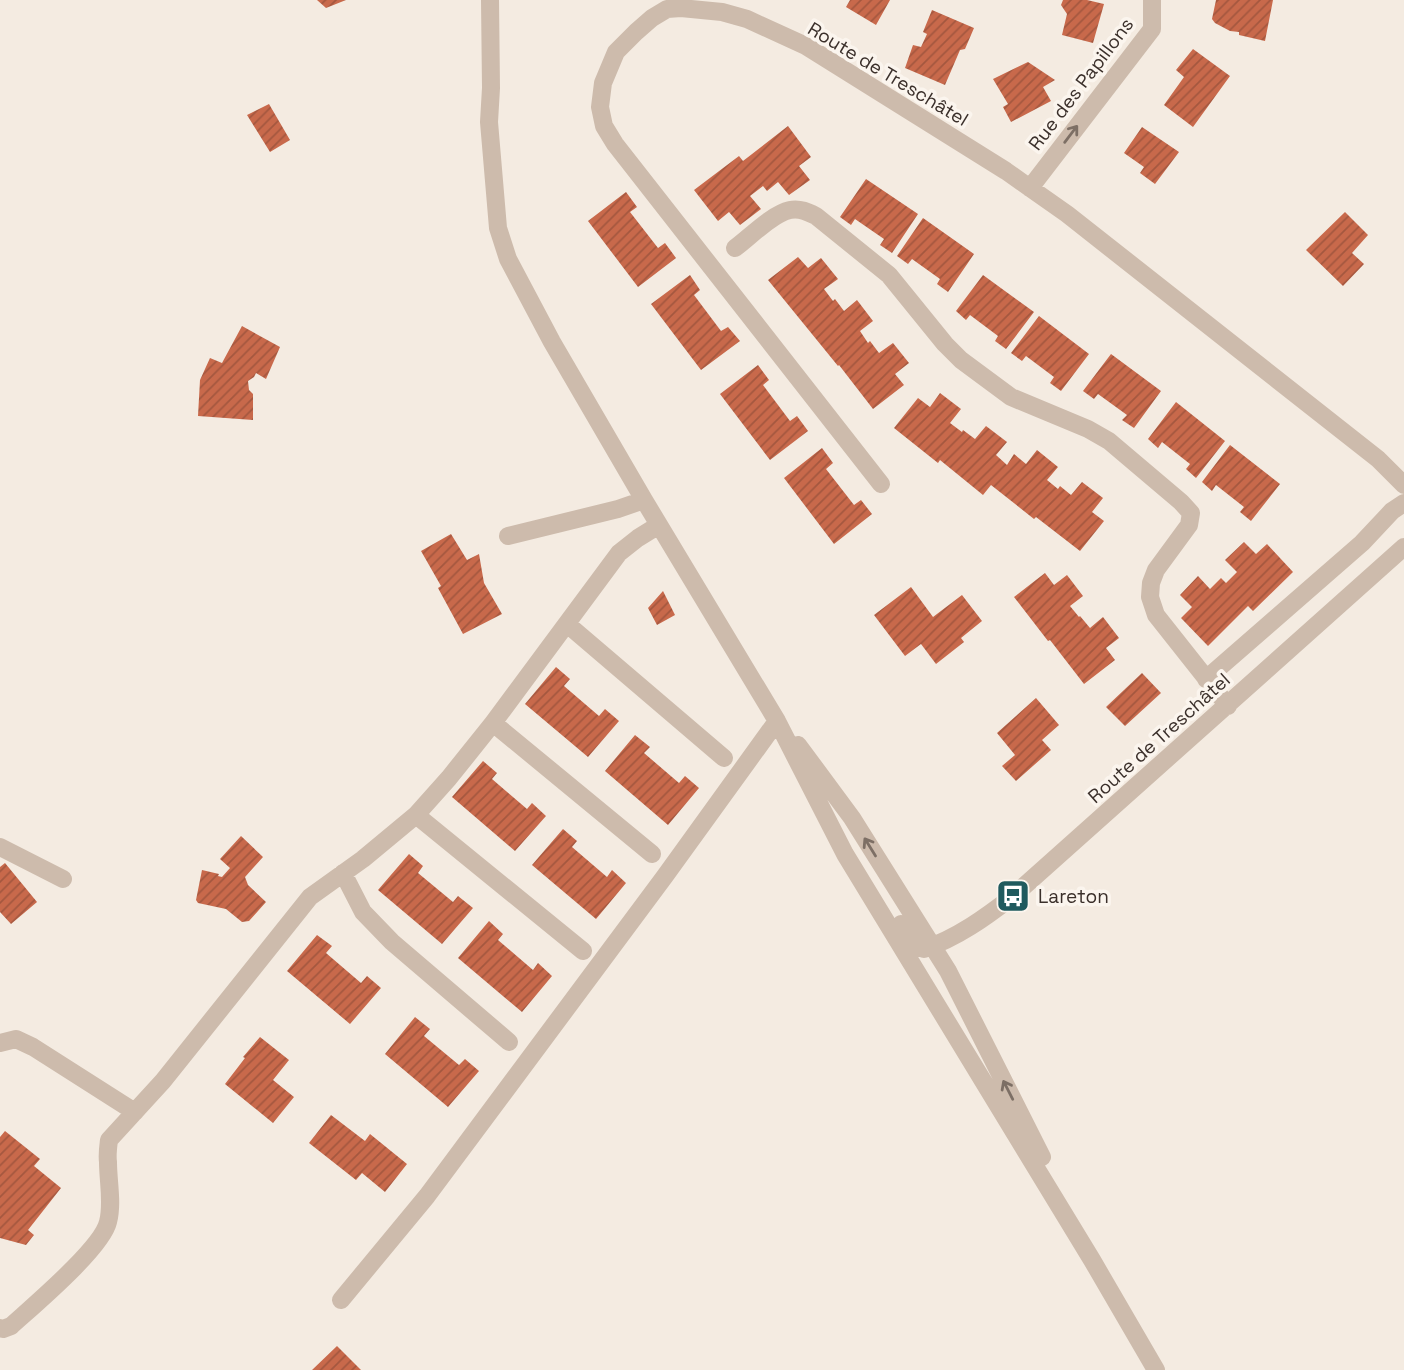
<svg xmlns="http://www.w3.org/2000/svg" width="1404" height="1370" font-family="'Space Grotesk',sans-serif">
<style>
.building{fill:url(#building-hatch)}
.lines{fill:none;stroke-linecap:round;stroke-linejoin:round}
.minor{stroke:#cdbbac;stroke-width:18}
.oneway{stroke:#7d6f65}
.labels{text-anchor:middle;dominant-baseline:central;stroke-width:7;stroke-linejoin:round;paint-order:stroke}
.street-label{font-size:19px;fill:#3b302b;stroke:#fbf5ee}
.poi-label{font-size:19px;fill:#3b302b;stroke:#fbf5ee;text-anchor:start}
</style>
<defs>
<pattern id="building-hatch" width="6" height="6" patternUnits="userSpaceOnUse" patternTransform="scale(1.75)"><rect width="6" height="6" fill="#c8694b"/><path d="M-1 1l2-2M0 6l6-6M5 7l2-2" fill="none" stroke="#a4573f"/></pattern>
</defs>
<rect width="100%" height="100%" fill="#f4ebe1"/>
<path class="building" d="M317 0H346L326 8Z
M850 0H890L876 25 846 7Z
M1063 0H1087L1104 4 1093 43 1062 35 1067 14 1061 5Z
M1216 0H1273L1265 41 1239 35V32L1230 31 1215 23 1212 19Z
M932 10 974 28 965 49 960 50 945 85 905 68 913 45 921 47 927 34 923 32Z
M1193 49 1230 76 1193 127 1164 105 1184 77 1176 70Z
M1028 62 1055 80 1043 87 1051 101 1011 122 1003 107 1008 104 993 79Z
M269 104 290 140 270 152 247 115Z
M788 126 811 157 799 166 810 180 789 195 778 182 767 191 763 186 750 196 761 209 740 225 729 212 718 221 694 190 739 156 743 161Z
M1142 127 1179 152 1155 184 1140 173 1144 167 1124 153Z
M866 179 918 214 892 253 880 245 884 239 855 219 851 225 840 217Z
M626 192 637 207 630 212 658 248 665 243 676 258 638 287 588 221Z
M1345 212 1368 235 1352 253 1364 264 1343 286 1306 250Z
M923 218 974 254 948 292 937 284 940 279 912 259 908 264 897 256Z
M798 257 808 268 821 258 838 279 824 289 833 301 835 299 844 311 857 300 873 321 860 331 868 343 870 341 879 353 893 343 909 363 895 374 904 385 873 409 839 365 838 366 768 280Z
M690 275 700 290 694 295 721 331 728 327 740 341 701 370 651 304Z
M983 275 1034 312 1006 349 995 341 998 336 970 315 966 320 956 311Z
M1039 316 1089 354 1061 391 1050 383 1054 377 1026 356 1022 361 1011 353Z
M242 326 280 347 266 379 256 373 254 377 248 381 249 390 253 394V420L198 416 200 380 210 358 222 363Z
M1111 354 1161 391 1134 428 1122 420 1127 415 1098 394 1094 399 1083 391Z
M758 365 769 380 763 385 790 421 797 416 808 431 770 460 720 394Z
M940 393 961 409 950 423 962 432 963 430 975 439 986 426 1007 442 996 455 1007 465 1014 454 1026 464 1037 450 1058 467 1047 480 1058 489 1060 486 1071 495 1082 482 1103 498 1092 512 1104 521 1080 551 1036 517 1034 519 991 485 983 495 940 460 938 463 894 428 918 398 930 407Z
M1176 402 1225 441 1196 478 1186 469 1190 464 1162 442 1158 448 1148 439Z
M1230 445 1280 484 1251 521 1240 512 1244 507 1216 485 1212 491 1202 482Z
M822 448 833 463 826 469 854 505 861 500 872 514 834 544 784 478Z
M451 534 467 560 479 554 484 583 502 614 463 634 438 588 441 586 421 551Z
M1244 542 1256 554 1267 544 1293 572 1253 611 1248 606 1208 646 1181 618 1192 607 1180 595 1198 576 1210 589 1221 578 1226 583 1237 572 1225 560Z
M1045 573 1054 585 1067 575 1083 596 1070 606 1079 617 1080 616 1090 628 1103 617 1119 638 1106 648 1115 660 1084 684 1050 640 1048 641 1014 597Z
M911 587 933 617 962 595 982 621 961 638 964 642 936 664 921 644 905 656 874 615Z
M663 591 675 615 657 625 648 608Z
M556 667 570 679 564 686 599 716 605 709 619 721 588 757 525 704Z
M1142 673 1161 693 1125 726 1106 707Z
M1036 698 1059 725 1042 740 1051 750 1016 781 1002 766 1015 755 997 733Z
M635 735 650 747 644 753 679 783 685 776 699 788 668 825 605 771Z
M483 761 497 773 492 779 527 809 532 803 546 816 515 851 452 797Z
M563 829 577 841 572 847 607 877 612 870 626 883 596 919 532 865Z
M241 836 263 857 245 877 248 885 266 902 249 921 242 922 226 909 198 903 196 900 202 870 219 874 218 876 222 877 230 868 220 859Z
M409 854 423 866 418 873 453 902 458 896 473 908 442 944 378 890Z
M5 863 37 902 11 924 0 912V867Z
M489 921 503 934 498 940 533 970 538 963 552 976 522 1012 458 958Z
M317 935 332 946 326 953 361 983 367 976 381 988 350 1024 287 971Z
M415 1017 430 1029 424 1036 459 1065 465 1059 479 1071 448 1107 385 1054Z
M260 1037 289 1060 273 1080 294 1097 273 1123 225 1084 245 1058 243 1057Z
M331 1115 365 1141 370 1134 407 1164 385 1192 362 1173 356 1180 309 1143Z
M5 1131 40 1159 34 1166 61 1188 28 1230 34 1235 26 1245 0 1238V1137Z
M337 1346 361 1370H312Z"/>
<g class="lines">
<path class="minor" d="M490 0 491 88 489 122 498 228 508 259 552 342 644 500 777 721 845 854 1092 1260 1156 1370
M1030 188 1152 29V0
M735 248C750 237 772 214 790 210 800 208 808 212 816 216L889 275 945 344 961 360 1011 397 1088 429 1109 441 1181 502 1191 513 1189 525 1156 570 1151 583 1150 597 1156 615 1228 706
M881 484 615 144 604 126 600 107 603 83 616 52 636 32 652 18 667 9 681 8 722 12 747 19 806 46 1006 171 1030 188 1067 214 1378 459 1404 485
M508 536 618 509 644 500
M567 624 724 758
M1206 679 1362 543 1392 511 1404 503
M493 723 652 854
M798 745 852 818 948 971 1042 1157
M416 815 583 951
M0 847 63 879
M343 873 363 912 392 942 509 1042
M901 924C908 934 912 945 924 949 957 938 986 917 1013 896L1404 547
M0 1043 16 1039 33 1047 135 1112
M341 1300 427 1196 665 876 777 721
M0 1328 3 1329 11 1326C33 1306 102 1248 108 1222 113 1203 108 1182 108 1162 107 1155 108 1148 109 1140L163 1081 310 897 363 859 416 815 449 778 493 723 619 553 638 538 659 525"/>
</g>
<defs><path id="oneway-shaft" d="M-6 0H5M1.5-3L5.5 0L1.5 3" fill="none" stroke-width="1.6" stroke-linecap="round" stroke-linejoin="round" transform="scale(1.75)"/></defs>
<g class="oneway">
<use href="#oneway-shaft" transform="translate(1071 134) rotate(-53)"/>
<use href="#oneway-shaft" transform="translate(870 847) rotate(-122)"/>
<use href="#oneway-shaft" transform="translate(1008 1090) rotate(-117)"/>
</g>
<defs>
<symbol id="bus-square" viewBox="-11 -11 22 22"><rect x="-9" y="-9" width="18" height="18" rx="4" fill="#1f5a5e" stroke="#fbf5ee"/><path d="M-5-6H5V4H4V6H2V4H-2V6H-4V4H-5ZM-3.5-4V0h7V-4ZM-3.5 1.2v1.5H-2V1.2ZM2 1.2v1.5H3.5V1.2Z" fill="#fff"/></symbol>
</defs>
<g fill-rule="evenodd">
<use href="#bus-square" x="994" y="877" width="38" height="38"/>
</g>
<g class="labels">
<g class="street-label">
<text transform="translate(888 74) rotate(31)">Route de Treschâtel</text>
<text transform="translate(1081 84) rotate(-53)">Rue des Papillons</text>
<text transform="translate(1159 738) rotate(-42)">Route de Treschâtel</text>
</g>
<g class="poi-label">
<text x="1038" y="896">Lareton</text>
</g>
</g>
</svg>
